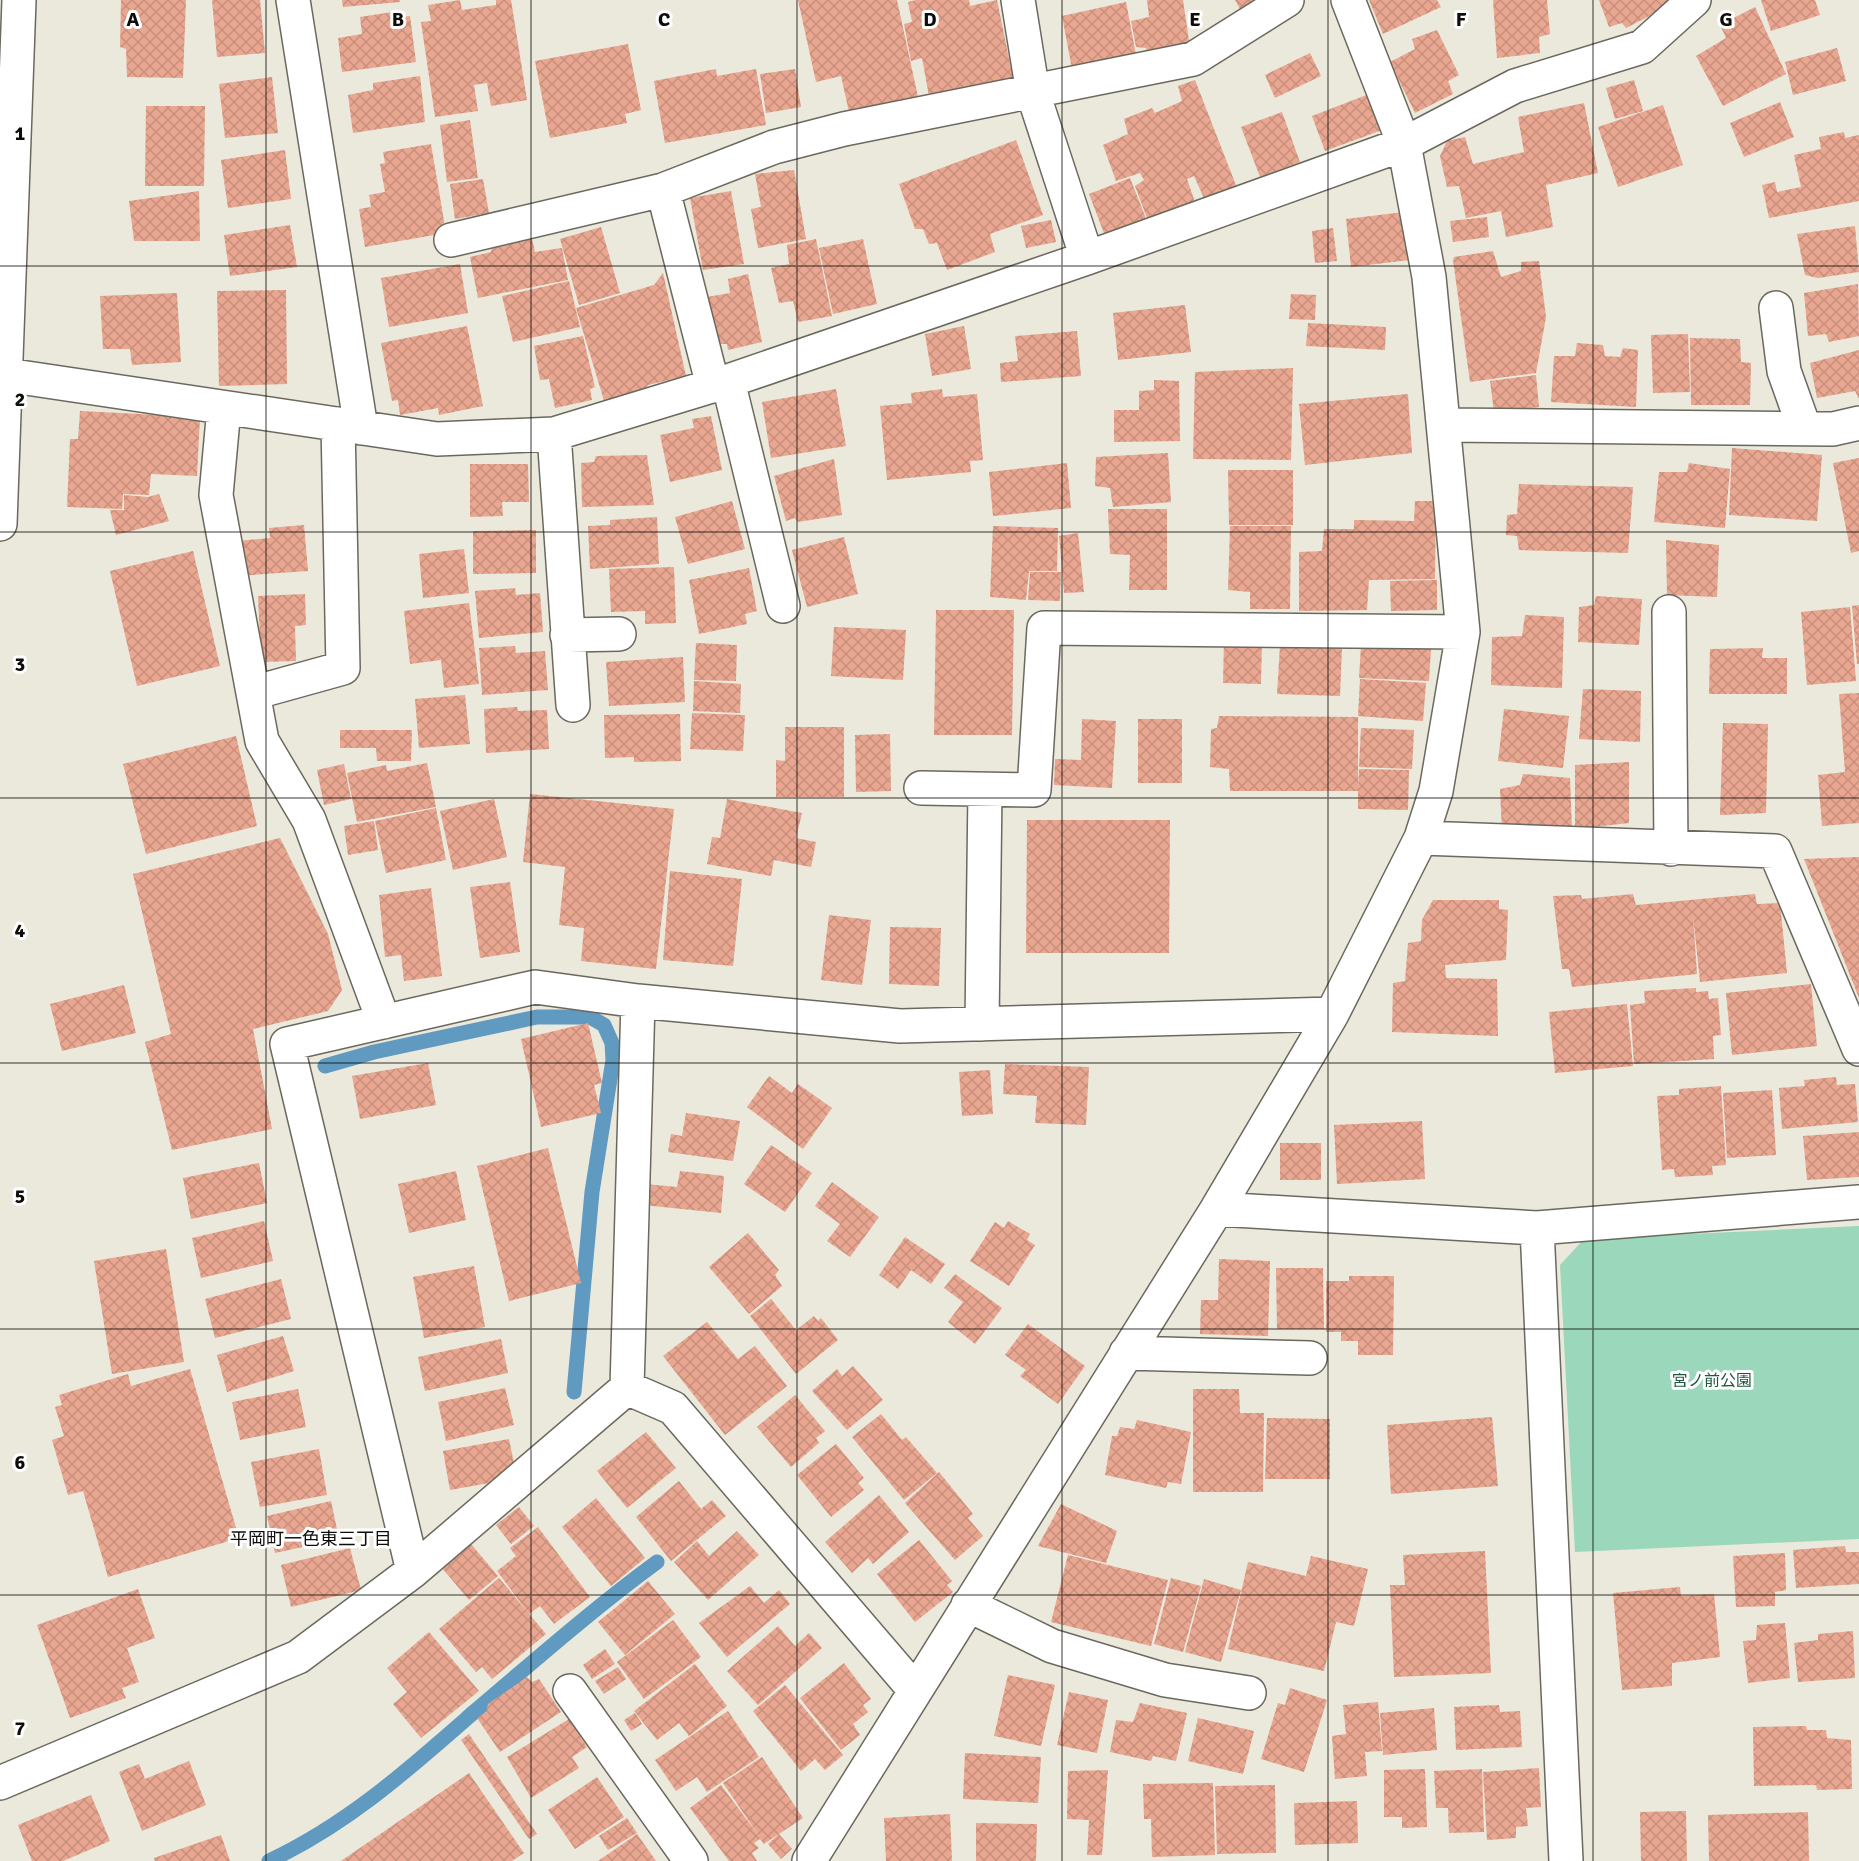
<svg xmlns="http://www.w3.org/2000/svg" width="1859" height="1861" font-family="Signika,'Noto Sans JP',sans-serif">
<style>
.green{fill:#9bd7bb}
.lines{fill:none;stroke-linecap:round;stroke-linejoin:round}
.stream{stroke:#609ac1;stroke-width:15}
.building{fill:url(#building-cross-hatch)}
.minor-casing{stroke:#6b695e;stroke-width:36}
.minor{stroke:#fff;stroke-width:33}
.grid{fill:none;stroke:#0d0c08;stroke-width:1.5;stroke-opacity:0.55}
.labels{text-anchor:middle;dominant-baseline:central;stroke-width:6;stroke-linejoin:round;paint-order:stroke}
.park-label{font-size:16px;fill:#205741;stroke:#fff}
.neighbourhood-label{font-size:18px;fill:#0d0c08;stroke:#fff}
.grid-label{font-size:20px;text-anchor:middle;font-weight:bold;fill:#0d0c08;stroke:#fff;stroke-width:6;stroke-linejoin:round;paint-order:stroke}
</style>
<defs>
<pattern id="building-cross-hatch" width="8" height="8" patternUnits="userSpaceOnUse" patternTransform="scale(1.5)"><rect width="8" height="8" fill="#e9a791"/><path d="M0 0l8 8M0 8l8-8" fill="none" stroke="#c78f7c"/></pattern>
</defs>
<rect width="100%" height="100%" fill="#ebe8dc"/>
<path class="green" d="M1859 1226V1539L1575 1552 1560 1265 1584 1239Z"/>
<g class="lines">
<path class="stream" d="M325 1066 374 1052 537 1017H590L604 1025 612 1043 613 1060 592 1192 574 1392
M269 1861C348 1824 409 1769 474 1712 534 1661 593 1609 657 1562"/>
</g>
<path class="building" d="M121 0H186L183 78 127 77 126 49 120 47Z
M212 0H260L265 53 217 57Z
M342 0H400V2L343 7Z
M460 0 462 10 496 5V0H511L527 100 491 106 487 83 474 85 478 111 435 117 421 22 431 21 428 5Z
M798 0H897L918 97 849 112 841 76 816 82Z
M916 0H969L970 6 997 0 1013 78 929 96 922 58 911 61 904 24 912 22 908 2Z
M1147 0H1183L1190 48 1148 55 1146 48 1136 47 1131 21 1149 17Z
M1235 0H1261L1241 11Z
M1369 0H1437L1441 7 1383 34Z
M1493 0H1547L1550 34 1539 37 1540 53 1497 58Z
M1599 0H1671L1673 4 1626 28 1622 23 1609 27Z
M1761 0H1815L1820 15 1771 31Z
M1126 2 1137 60 1072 69 1062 16Z
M1755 7 1786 74 1723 106 1696 56 1726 38 1720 25Z
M392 12 393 18 410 16 416 62 342 72 338 38 362 34 360 17Z
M1437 30 1459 75 1448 81 1453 94 1415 113 1390 62 1415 49 1412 39Z
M628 44 641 110 625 114 627 123 550 138 535 61Z
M1837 48 1846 81 1793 95 1785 62Z
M1310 53 1321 76 1275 98 1265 75Z
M716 69 717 76 756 69 766 125 665 143 654 81Z
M795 69 801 107 766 113 760 74Z
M420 76 425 122 353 133 348 95 373 90V83Z
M272 77 278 133 225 138 219 84Z
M1195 80 1239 193 1207 205 1194 176 1187 179 1197 208 1150 226 1135 186 1144 180 1140 173 1116 181 1103 145 1128 134 1124 119 1152 108 1155 113 1182 101 1178 86Z
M1634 80 1643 111 1615 119 1606 88Z
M1369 94 1382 130 1325 151 1312 116Z
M1780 102 1794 137 1744 157 1730 123Z
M1584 103 1598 173 1546 185 1553 227 1506 237 1501 211 1466 218 1459 186 1447 187 1440 156 1447 141 1465 137 1473 164 1524 152 1518 117Z
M1663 105 1683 165 1618 187 1598 127Z
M146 106H205L204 186H145Z
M1282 112 1300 162 1260 177 1241 127Z
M470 120 478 178 447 182 440 125Z
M1844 132 1845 138 1859 135V201L1769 218 1762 185 1775 182 1777 192 1801 187 1794 155 1821 149 1819 137Z
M1016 140 1043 215 990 234 995 252 947 270 937 243 929 244 923 229H915L899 184Z
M431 144 446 233 365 247 359 209 371 207 369 195 385 192 380 164 385 163 383 152Z
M285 150 291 199 228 208 221 160Z
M794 170 806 239 758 248 751 209 761 207 755 174Z
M1130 178 1149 226 1107 241 1089 194Z
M483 179 489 213 455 219 450 184Z
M199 191 200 241H134L129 201Z
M731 191 744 264 703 270 690 198Z
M1404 212 1410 260 1351 267 1346 219Z
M1487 217 1489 237 1453 242 1450 221Z
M1051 220 1056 242 1026 248 1021 226Z
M290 225 297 267 230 276 224 235Z
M1855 226 1859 272 1818 278 1805 275 1797 234Z
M601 227 620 293 579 305 560 239Z
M1333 228 1337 261 1315 263 1312 231Z
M532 238 535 252 562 248 568 280 478 298 470 257 491 252 492 245Z
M816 239 832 316 798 322 793 301 779 303 771 268 789 264 787 245Z
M863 239 877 304 833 314 819 248Z
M1493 251 1501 277 1521 271V262L1539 261 1546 317 1536 373 1470 382 1453 260 1454 257Z
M460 264 468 313 389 327 381 278Z
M663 273 686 376 648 385 640 395 605 404 576 308 654 285Z
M748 274 762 342 728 350 727 344H716L707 297 730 293 728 279Z
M569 281 580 327 513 342 502 296Z
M1858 284 1859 336 1829 342 1826 334 1808 336 1804 293Z
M286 290 287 384 219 386 217 291Z
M177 293 181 362 132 365 130 349H103L100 296Z
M1291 294 1316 295 1315 320 1289 319Z
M1185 305 1191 352 1118 360 1113 313Z
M1308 323 1386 327 1385 350 1306 346Z
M467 326 483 406 439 415 438 408 400 415 398 400 392 401 381 343Z
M964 326 971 369 932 376 925 334Z
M1077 331 1081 376 1001 382 1000 363 1018 361 1015 336Z
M1688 334 1690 392 1653 393 1651 335Z
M583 336 595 387 590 389 592 400 555 408 549 379 540 380 534 346Z
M1690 338 1740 339 1741 362 1751 363 1750 405H1691Z
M1577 343 1603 345 1605 356 1620 357 1623 348 1638 350 1636 407 1551 402 1554 356H1575Z
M1859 350V399L1855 391 1817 398 1810 363Z
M1293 368 1291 460 1193 459 1195 372Z
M1536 375 1539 407 1494 412 1490 381Z
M1154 380 1179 381 1180 441 1114 442V410H1139V391L1154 390Z
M836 389 846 446 771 458 762 402Z
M942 389 943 397 977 394 983 460 970 461 971 472 887 480 880 406 912 403 911 393Z
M1408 394 1412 453 1305 465 1299 404Z
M80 411 200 417 197 476 151 474 149 495 123 494 122 509 67 507 70 439H78Z
M711 416 722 470 670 482 660 435 694 428 692 419Z
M1732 448 1822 455 1817 521 1729 515Z
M1168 453 1171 502 1113 507 1110 488 1095 486 1096 457Z
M647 455 654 505 582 507 581 463 594 462 596 456Z
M1859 458V551L1851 553 1833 463Z
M834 459 842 515 798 522 795 518 786 521 774 476Z
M1067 463 1071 508 993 516 989 472Z
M1689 463 1730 469 1725 528 1654 522 1659 472H1687Z
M470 464H528L529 502H502L503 516 470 517Z
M1228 470H1293V525H1229Z
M1519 484 1633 487 1628 553 1519 550 1517 536 1506 535 1507 515 1517 514Z
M159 494 169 521 116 535 110 510H126L124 509V495L148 497Z
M732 501 745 549 688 564 675 517Z
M1415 501H1436L1435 579 1369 580 1367 610 1299 611V552L1322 551 1324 529H1354V520L1414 521Z
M1108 509H1167V590H1129L1130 555 1110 554Z
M657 517 659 564 590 569 588 526 610 525V520Z
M304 525 308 571 238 576 236 541 270 538 269 528Z
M993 526 1058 528 1057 571H1029L1026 600 990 597Z
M1230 526H1291L1290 609H1250V592L1228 590Z
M536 530V573L473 574V531Z
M1078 533 1084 592 1064 593 1059 536Z
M844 537 858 594 807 607 792 550Z
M1666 540 1719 545 1717 597 1667 595Z
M464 549 469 593 423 598 419 554Z
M193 551 220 666 137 686 110 571Z
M674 567 676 623 645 624V611L611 612 609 569Z
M749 568 757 611 745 614 747 624 699 634 689 580Z
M1030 572H1061L1060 601 1028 600Z
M1437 580V610L1391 611 1390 581Z
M515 588 516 595 540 593 543 632 479 638 475 591Z
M305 594 306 625 295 626 296 661 261 662 258 596Z
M1596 596 1642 599 1639 645 1578 642 1579 607 1594 605Z
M469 603 479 684 444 688 441 660 410 664 404 611Z
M1859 605V664H1857L1852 606Z
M1850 607 1856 681 1807 685 1801 612Z
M936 610H1014L1012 735H934Z
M1525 615 1564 617 1562 688 1491 685 1492 637 1522 636Z
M834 627 906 630 903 680 831 676Z
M1224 638 1262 640 1261 684 1223 683Z
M696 643 737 645 736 681 694 680Z
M1280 645 1342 647 1340 696 1277 694Z
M515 646 516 653 545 651 548 690 482 695 479 648Z
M1361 646 1431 649 1429 681 1359 678Z
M1763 648 1762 658H1787V694H1709L1710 649Z
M683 657 685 702 609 706 606 662Z
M1360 679 1426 683 1423 721 1358 716Z
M694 681 741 684 740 713 693 711Z
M1583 689 1641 691 1640 742 1579 739Z
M1859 693V823L1822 826 1818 775 1845 772 1839 694Z
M465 695 470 744 419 748 415 699Z
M517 707 518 711 547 710 549 749 486 753 484 709Z
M1504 709 1569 716 1563 768 1498 761Z
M692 713 745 715 743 751 690 749Z
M680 714 681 761 634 762V757L605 758 604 715Z
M1219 716 1358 717V788L1359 769 1409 770 1408 810 1358 809V791H1230L1229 769 1210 767 1211 729 1217 728Z
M1082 719 1116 721 1112 788 1054 785 1055 759 1081 760Z
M1138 719H1182V783H1138Z
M1723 723 1768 724 1766 813 1720 815Z
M785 727H844V797H776V760L785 761Z
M1361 728 1414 730 1412 769 1359 767Z
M340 730H412L411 761H377L376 748H340Z
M890 734 891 791 856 792 855 735Z
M236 736 257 826 146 854 123 764Z
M1629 762V823L1575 829V765Z
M427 763 436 807 357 822 347 773 386 765 387 771Z
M344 764 351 799 324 805 317 770Z
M1523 774 1570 778 1572 830 1502 833 1500 789 1520 785Z
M530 794 674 809 656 969 581 961 584 928 559 925 565 867 523 862Z
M494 799 507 857 453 870 440 811Z
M727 799 802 813 796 838 816 842 811 867 774 860 771 876 707 864 712 837 720 838Z
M436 808 446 860 386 873 375 821Z
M1027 820H1170L1169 953H1026Z
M374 821 378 850 348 855 344 826Z
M280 838 328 934 342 990 328 1011 253 1029 272 1129 172 1150 145 1042 171 1034 133 874Z
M1859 857V998L1804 859Z
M670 871 742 879 733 966 663 960Z
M510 882 520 952 480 958 470 887Z
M431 888 442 976 404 981 401 955 385 957 379 895Z
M1633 894 1636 905 1755 894 1757 904 1780 903 1787 973 1700 982 1693 915 1697 974 1572 987 1569 969H1562L1553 896 1581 895 1582 899Z
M1433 900H1499V909L1508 910 1506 960 1445 965 1446 978 1497 979 1498 1036 1392 1032 1393 983 1405 981 1408 943 1421 941 1422 920Z
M829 915 871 920 862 985 821 980Z
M890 927 941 928 939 986 889 984Z
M1811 984 1817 1046 1732 1055 1726 993Z
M124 985 136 1033 62 1051 50 1004Z
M1696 988V992L1708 991 1709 999 1718 998 1721 1035 1713 1036 1714 1059 1634 1064 1630 1005 1645 1003 1644 991Z
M1627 1004 1633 1066 1555 1073 1549 1012Z
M588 1023 602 1083 594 1085 601 1113 541 1127 521 1039Z
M428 1063 436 1105 360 1119 352 1076Z
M1005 1064 1089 1067 1086 1125 1035 1123 1037 1096 1003 1094Z
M990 1070 993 1114 962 1116 959 1072Z
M769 1076 792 1093 798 1084 832 1108 803 1149 747 1107Z
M1836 1077 1837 1085 1855 1084 1858 1122 1782 1129 1779 1088 1805 1086 1804 1080Z
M1721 1086 1726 1165 1712 1166 1713 1175 1675 1177 1674 1169 1662 1170 1657 1096 1679 1095V1089Z
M1772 1090 1776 1155 1727 1158 1723 1093Z
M686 1113 740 1121 733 1161 668 1152 671 1134 682 1136Z
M1422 1121 1425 1179 1337 1184 1334 1125Z
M1859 1132V1177L1807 1180 1803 1136Z
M1280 1143H1321V1180H1280Z
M771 1145 812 1173 785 1212 744 1184Z
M548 1148 581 1283 509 1301 477 1166Z
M259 1163 267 1203 191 1219 183 1178Z
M456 1171 466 1220 409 1233 398 1184Z
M680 1171 724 1176 721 1213 643 1205 645 1184 677 1187Z
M832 1182 879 1217 850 1257 827 1241 840 1224 815 1206Z
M264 1221 273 1261 201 1278 192 1238Z
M1008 1221 1030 1234 1027 1240 1035 1245 1009 1286 970 1261 995 1222 1004 1228Z
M748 1233 779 1270 775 1275 782 1286 749 1314 709 1267Z
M905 1237 945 1264 931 1284 911 1270 898 1289 879 1275Z
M166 1249 184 1362 112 1374 94 1261Z
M1219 1259 1270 1261 1268 1336 1200 1334 1201 1300H1218Z
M474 1266 485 1327 424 1338 413 1277Z
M1276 1268H1323L1324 1329H1277Z
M955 1274 1002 1308 975 1344 948 1322 963 1302 944 1288Z
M1349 1276H1394L1393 1355H1358V1341H1341V1332H1326V1281H1349Z
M281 1279 291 1319 215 1338 205 1299Z
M771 1299 796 1330 814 1316 818 1321 821 1318 838 1340 796 1374 750 1316Z
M707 1322 738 1359 755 1346 787 1386 725 1435 663 1356Z
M1028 1324 1085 1366 1058 1404 1020 1376 1026 1370 1005 1355Z
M283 1336 294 1371 227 1392 217 1355Z
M501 1339 508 1373 425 1391 418 1357Z
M853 1366 883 1400 847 1430 812 1391 837 1369 842 1376Z
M190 1369 239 1538 108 1577 83 1491 68 1495 52 1440 64 1436 55 1407 62 1405 59 1395 128 1374 131 1386Z
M505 1388 514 1425 446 1441 438 1402Z
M298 1389 306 1427 240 1440 232 1402Z
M1193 1389H1239L1240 1413H1264L1263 1492H1193Z
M795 1395 825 1431 816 1438 819 1443 791 1467 757 1427Z
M881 1414 902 1440 906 1437 937 1473 904 1500 852 1437Z
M1492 1417 1498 1486 1391 1494 1387 1425Z
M1267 1418 1330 1419V1479H1265Z
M1137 1420 1191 1432 1181 1484 1168 1482 1166 1488 1105 1475 1112 1436H1117L1120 1427 1134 1429Z
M646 1432 676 1468 627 1508 597 1471Z
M509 1439 517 1478 450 1490 443 1451Z
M836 1444 864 1478 858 1483 864 1490 831 1517 797 1475Z
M319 1449 327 1495 260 1507 251 1462Z
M939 1472 973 1514 968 1518 983 1536 955 1560 905 1503Z
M679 1481 701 1509 712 1500 726 1516 671 1561 636 1517Z
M879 1495 909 1532 873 1564 868 1558 852 1573 825 1542Z
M596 1498 645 1558 611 1586 562 1527Z
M331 1501 339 1539 275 1553 267 1516Z
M1061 1504 1117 1531 1106 1563 1038 1546Z
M519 1507 534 1526 511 1544 496 1525Z
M538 1527 590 1597 554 1624 540 1606 529 1614 497 1571 516 1556 510 1548Z
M737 1531 759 1555 708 1600 674 1562 697 1541 709 1556Z
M919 1540 952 1581 947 1585 953 1592 915 1622 877 1574Z
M471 1544 498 1576 469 1600 442 1568Z
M1845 1546 1846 1552H1859V1584L1796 1588 1793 1550Z
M350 1548 361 1590 291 1607 281 1565Z
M1485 1551 1491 1673 1394 1677 1390 1585H1405L1403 1555Z
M1785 1553 1786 1590 1775 1592V1606L1736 1607 1733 1556Z
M1068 1555 1168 1580 1151 1646 1051 1622Z
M1311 1556 1368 1569 1354 1626 1336 1622 1324 1671 1228 1649 1248 1562 1306 1576Z
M499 1578 546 1634 492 1679 482 1667 476 1672 439 1629Z
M1171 1578 1201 1586 1183 1652 1154 1644Z
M1204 1579 1241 1590 1221 1662 1185 1652Z
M648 1581 675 1614 625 1655 598 1622Z
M750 1586 764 1603 779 1590 790 1604 727 1657 699 1623Z
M1680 1587 1681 1596 1714 1594 1720 1657 1672 1663V1686L1622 1690 1613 1593Z
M138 1589 155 1638 127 1648 139 1682 122 1688 126 1698 70 1718 37 1625Z
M673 1620 701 1657 644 1699 617 1662Z
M1785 1623 1790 1678 1748 1683 1743 1641 1756 1640 1757 1625Z
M778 1626 795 1646 809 1633 822 1648 758 1705 727 1671Z
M1853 1631 1855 1678 1798 1682 1794 1643 1818 1640V1634Z
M429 1632 479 1691 421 1738 393 1704 407 1692 387 1668Z
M605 1649 615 1664 592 1679 583 1665Z
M844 1663 871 1699 863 1705 868 1712 853 1724 860 1735 841 1750 800 1698Z
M695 1664 727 1706 689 1736 679 1723 657 1740 634 1711Z
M618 1667 626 1679 604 1694 595 1681Z
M1008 1675 1055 1685 1041 1746 994 1736Z
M527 1677 532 1682 539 1679 561 1712 500 1752 477 1718 486 1712 488 1704Z
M785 1685 843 1755 825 1770 815 1759 801 1771 753 1711Z
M1290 1688 1327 1700 1304 1772 1261 1759 1278 1703 1285 1705Z
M1069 1692 1108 1700 1097 1753 1057 1745Z
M1378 1702 1382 1751 1365 1752 1367 1776 1335 1779 1332 1736 1346 1734 1343 1705Z
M1140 1703 1187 1713 1176 1761 1153 1756 1151 1761 1110 1752 1116 1720 1133 1722Z
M1499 1705 1500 1712 1520 1711 1522 1747 1456 1750 1454 1707Z
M1434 1708 1437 1750 1383 1755 1380 1713Z
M728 1711 759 1757 707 1792 697 1777 676 1791 655 1760Z
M635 1713 642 1724 631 1731 624 1720Z
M1198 1718 1254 1731 1243 1774 1188 1761Z
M569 1719 587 1747 572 1757 579 1768 531 1798 507 1757Z
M1806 1726 1807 1730H1826L1827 1738 1851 1740 1852 1789 1817 1790 1816 1785 1754 1786 1753 1727Z
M469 1734 537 1834 529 1839 461 1740Z
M965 1753 1041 1757 1038 1803 963 1799Z
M762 1757 803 1818 764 1844 760 1839 754 1843 759 1848 752 1853 757 1861H729L690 1808 721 1785 759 1836 723 1783Z
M189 1761 206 1805 142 1831 119 1772 139 1764 145 1779Z
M1539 1768 1541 1807 1526 1808 1528 1826 1516 1827V1838L1487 1840 1483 1772Z
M1425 1769 1427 1827 1402 1828V1817H1384V1770Z
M1482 1769 1484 1832 1449 1833 1448 1808H1436L1434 1771Z
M1108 1770 1102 1855H1087L1089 1820 1067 1819 1068 1771Z
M469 1773 524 1853 512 1861H341Z
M597 1777 624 1817 575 1849 548 1810Z
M1213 1783 1215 1855 1152 1857 1151 1819H1144L1143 1784Z
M1275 1785 1276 1853 1217 1854 1215 1786Z
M91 1795 110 1841 63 1861H32L18 1825Z
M1357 1801 1358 1843 1295 1845 1294 1803Z
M1686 1811 1687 1861H1641L1640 1812Z
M1808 1812 1809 1861H1709L1708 1815Z
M950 1814 952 1861H886L884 1818Z
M627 1818 637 1833 608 1850 599 1836Z
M976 1823 1037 1824 1036 1861H976Z
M637 1834 656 1861H598Z
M779 1834 792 1849 781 1859 768 1844Z
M221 1835 230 1861H155L154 1858Z"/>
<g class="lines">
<defs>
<path id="minor" d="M293 0 361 428
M1018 0 1033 93 1087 258
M663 190 713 386
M451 240 663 190 774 147 844 129 1193 59 1287 0
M1776 308 1784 371 1804 427
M0 374 437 439 554 434 728 381 1087 258 1404 144 1515 86 1642 47 1694 0
M728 381 783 606
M224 408 216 495 262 741 309 820 384 1022
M1444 425 1833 429 1859 423
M554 434 573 705
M0 524 19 0
M1669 612 1671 849
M567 635 619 634
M253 693 343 668 338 424
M921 788 1034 790 1044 628 1463 632
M1421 838 1775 851 1859 1049
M982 1024 985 790
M1217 1209 1537 1228 1859 1202
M1537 1228 1566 1861
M1126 1353 1310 1358
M627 1388 673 1408 914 1689
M413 1571 287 1044 535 987 638 1001 900 1026 1332 1014
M968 1605 1052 1646 1165 1680 1249 1693
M570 1691 691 1861
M0 1783 298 1657 413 1571 627 1388 638 1001
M809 1861 1217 1209 1332 1014 1421 838 1436 791 1463 632 1429 277 1404 144 1348 0"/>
</defs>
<use href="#minor" class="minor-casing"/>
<use href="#minor" class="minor"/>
</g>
<path class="grid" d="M266 0V1861M531 0V1861M797 0V1861M1062 0V1861M1328 0V1861M1593 0V1861M0 266H1859M0 532H1859M0 798H1859M0 1063H1859M0 1329H1859M0 1595H1859"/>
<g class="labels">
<g class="park-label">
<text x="1712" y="1381">宮ノ前公園</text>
</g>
<g class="neighbourhood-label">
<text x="311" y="1539">平岡町一色東三丁目</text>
</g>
</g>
<g class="grid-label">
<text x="133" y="26">A</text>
<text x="398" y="26">B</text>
<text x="664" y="26">C</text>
<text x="930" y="26">D</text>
<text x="1195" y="26">E</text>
<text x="1461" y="26">F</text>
<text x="1726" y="26">G</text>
<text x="20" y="140">1</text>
<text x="20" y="406">2</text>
<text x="20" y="671">3</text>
<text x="20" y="937">4</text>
<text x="20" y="1203">5</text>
<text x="20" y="1469">6</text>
<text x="20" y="1735">7</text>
</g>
</svg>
